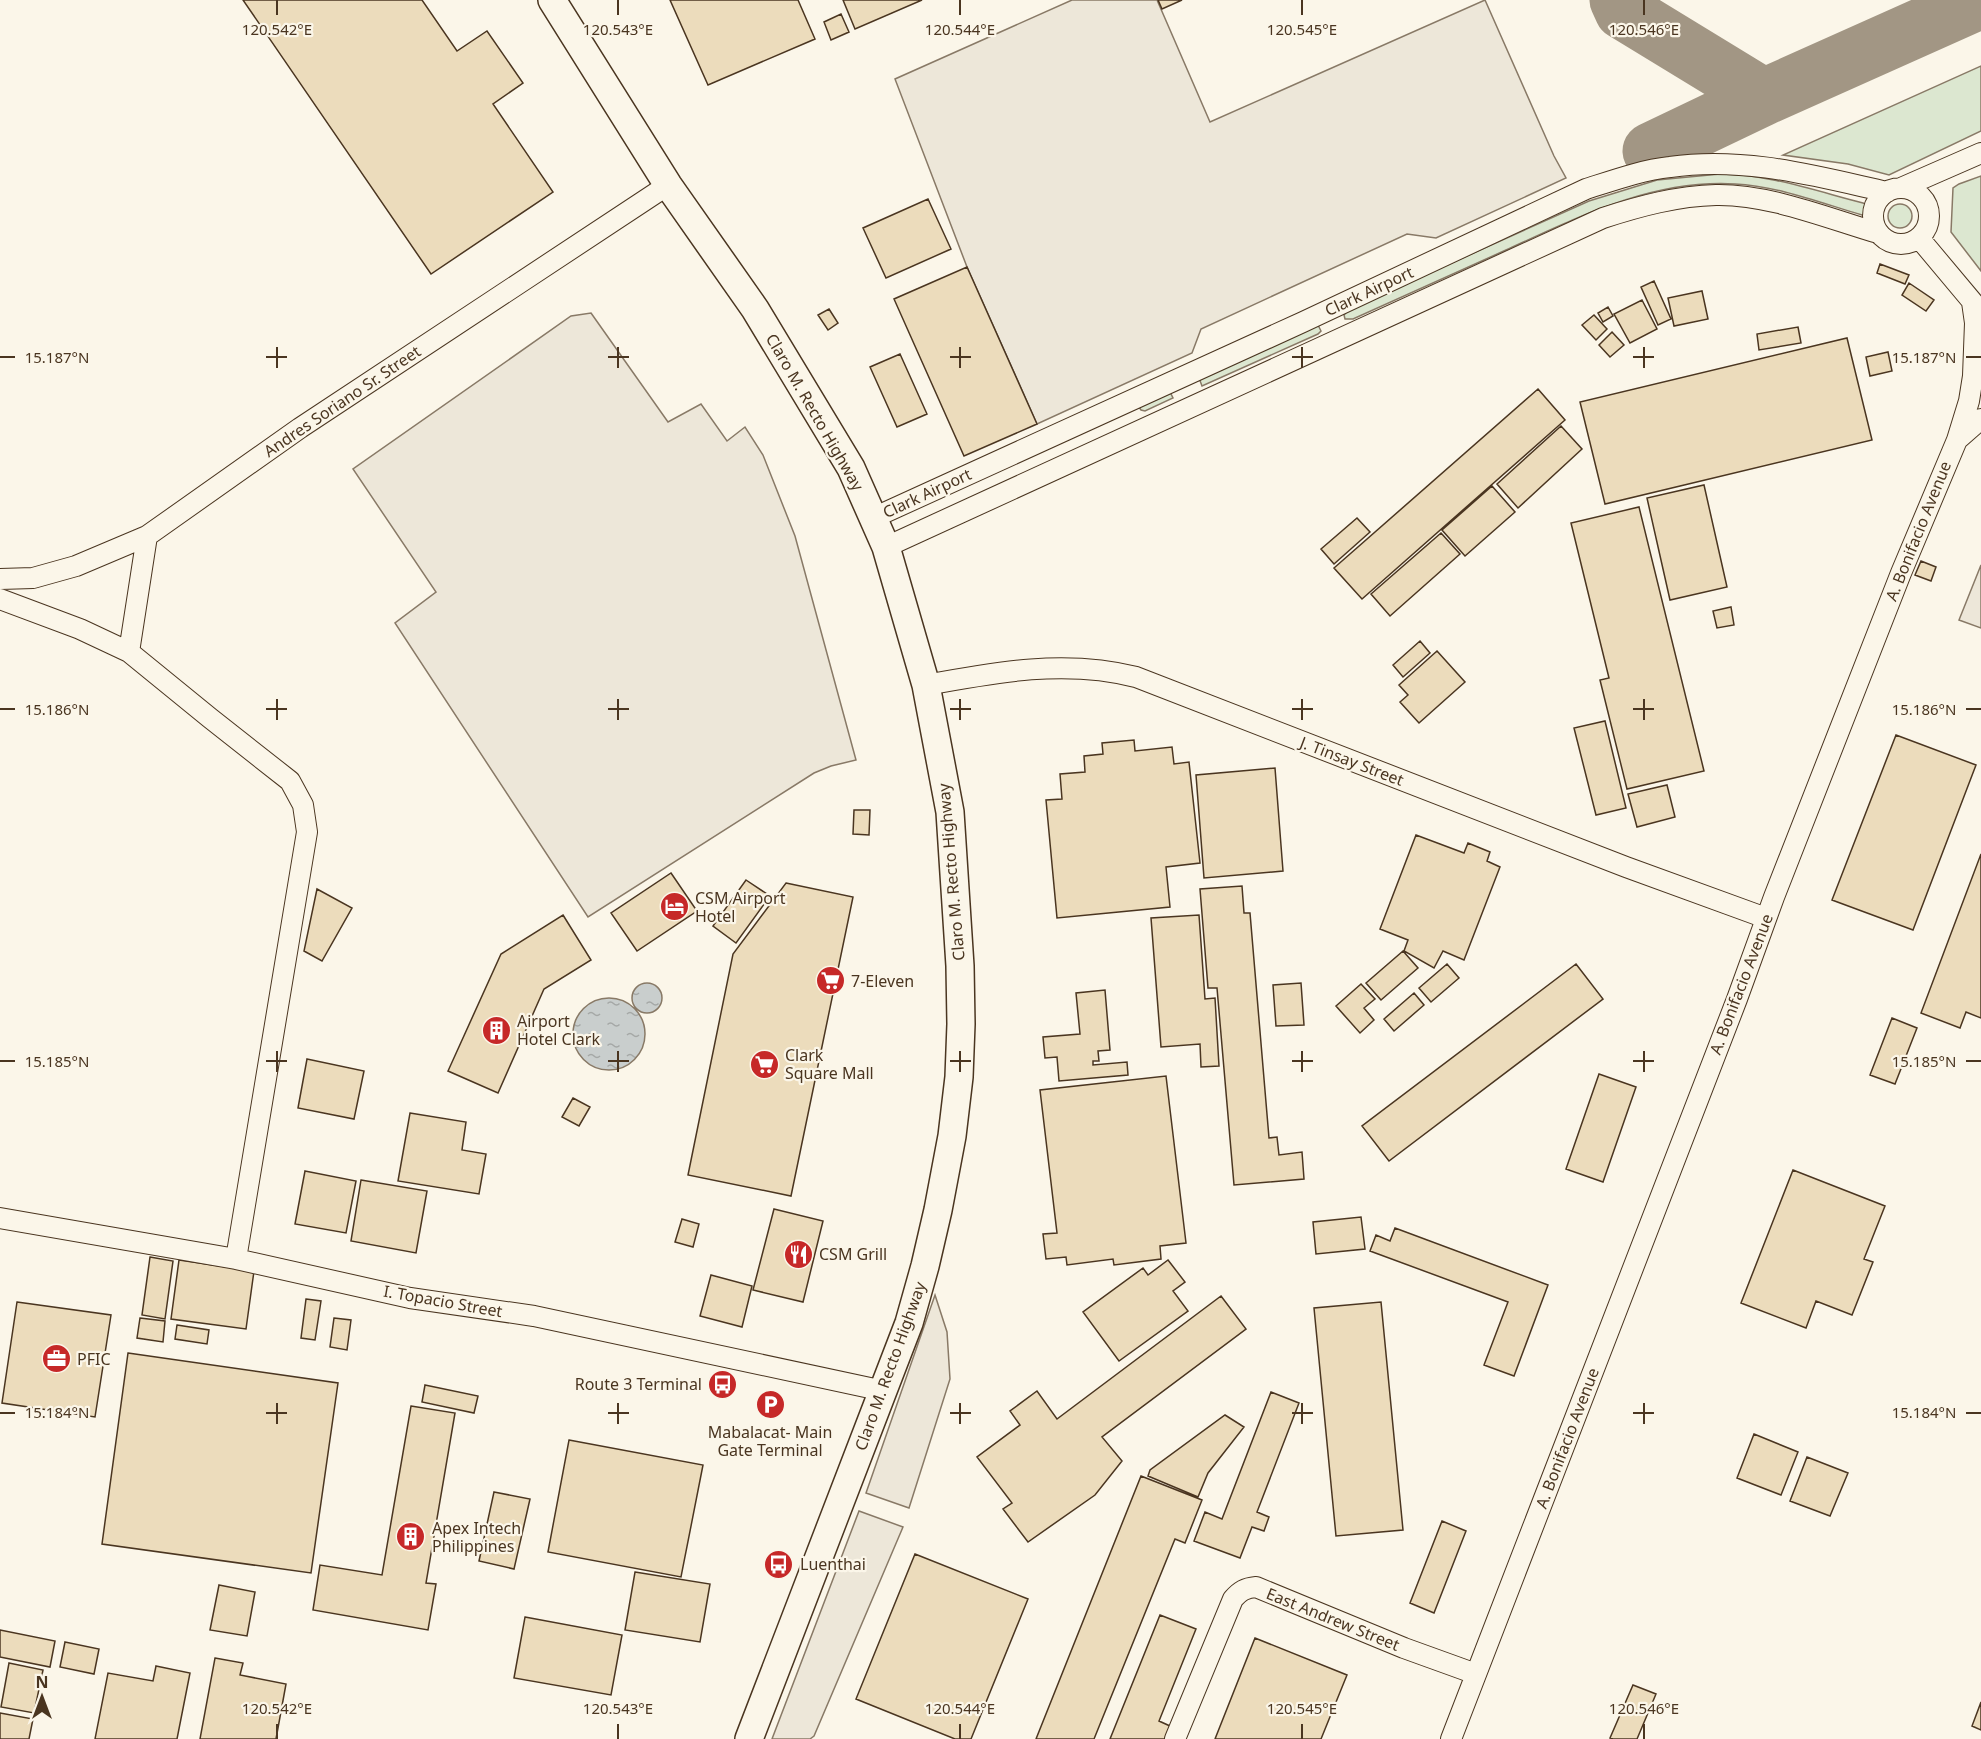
<svg xmlns="http://www.w3.org/2000/svg" width="1981" height="1739" font-family="'Noto Sans',sans-serif">
<style>
.green{fill:#dce7d0;stroke:#887966;stroke-width:1.5}
.parking{fill:#ede7d9;stroke:#887966;stroke-width:1.5}
.water{fill:url(#water-ripples);stroke:#887966;stroke-width:1.5}
.lines{fill:none;stroke-linecap:round;stroke-linejoin:round}
.taxiway{stroke:#a29684;stroke-width:57}
.building{fill:#ecdcbc;stroke:#4a3520;stroke-width:1.5}
.street-casing{stroke:#4a3520;stroke-width:22}
.secondary-casing{stroke:#4a3520;stroke-width:30}
.street{stroke:#fbf6e9;stroke-width:20}
.secondary{stroke:#fbf6e9;stroke-width:27}
.ticks{fill:none;stroke:#4a3520;stroke-width:2}
.labels{text-anchor:middle;dominant-baseline:central;stroke-width:4.5;stroke-linejoin:round;paint-order:stroke}
.street-label{font-size:16px;fill:#4a3520;stroke:#fbf6e9}
.poi-label{font-size:16px;fill:#4a3520;stroke:#fbf6e9;text-anchor:start}
.ticks-label{font-size:15px;text-anchor:middle;fill:#4a3520;stroke:#fbf6e9;stroke-width:4.5;stroke-linejoin:round;paint-order:stroke}
</style>
<defs>
<pattern id="water-ripples" width="26" height="14" patternUnits="userSpaceOnUse" patternTransform="scale(1.5)"><rect width="26" height="14" fill="#c9cecd"/><path d="M2 4q2-2 4 0t4 0M15 11q2-2 4 0t4 0" fill="none" stroke="#a5a8a6"/></pattern>
</defs>
<rect width="100%" height="100%" fill="#fbf6e9"/>
<path class="green" d="M1981 66V131L1889 175 1848 164 1783 155Z
M1720 174C1768 174 1816 191 1863 203L1868 205 1870 210 1868 214 1862 215C1821 203 1778 186 1735 184 1653 179 1578 217 1506 250 1455 273 1404 296 1353 319H1345L1344 315 1349 309 1589 201 1657 180Z
M1981 176V271L1951 232 1953 188 1959 184Z
M1888 216a12 12 0 1 1 24 0a12 12 0 1 1-24 0Z
M1318 325 1321 331 1318 334 1202 386 1199 378Z
M1169 390 1173 398 1145 411 1141 410 1139 407Z"/>
<path class="parking" d="M1072 0H1157L1210 122 1485 0 1554 156 1566 178 1436 238 1407 234 1201 329 1192 353 1037 424 967 267 895 79Z
M591 313 668 422 701 404 727 441 745 427 763 455 795 536 856 760 831 766 814 773 588 917 395 623 436 592 353 469 571 316Z
M1981 565V628L1959 620Z
M935 1295 947 1332 950 1379 909 1508 866 1493Z
M859 1511 903 1527 814 1736 810 1739H772Z"/>
<path class="water" d="M632 998a15 15 0 1 1 30 0a15 15 0 1 1-30 0Z
M573 1034a36 36 0 1 1 72 0a36 36 0 1 1-72 0Z"/>
<g class="lines">
<path class="taxiway" d="M1618 0 1623 11 1764 97
M1651 151 1764 97 1981 0"/>
</g>
<path class="building" d="M243 0H422L457 51 487 31 523 83 493 104 553 192 431 274Z
M670 0H798L815 39 708 85Z
M843 0H922L855 29Z
M1158 0H1182L1162 9Z
M841 14 849 32 831 40 824 22Z
M928 199 951 249 886 278 863 228Z
M1880 264 1909 275 1905 284 1877 273Z
M967 267 1037 424 964 456 894 299Z
M1654 281 1671 319 1658 325 1641 287Z
M1909 283 1934 300 1926 311 1902 295Z
M1702 291 1708 319 1674 326 1668 298Z
M1642 300 1657 329 1630 343 1614 314Z
M1608 307 1613 316 1603 322 1598 313Z
M829 309 838 323 828 330 818 315Z
M1594 315 1607 329 1596 340 1582 325Z
M1798 327 1801 343 1759 350 1757 334Z
M1612 332 1624 345 1610 357 1599 345Z
M1847 338 1872 440 1605 504 1580 402Z
M1888 352 1892 371 1870 376 1866 357Z
M900 354 927 414 897 427 870 367Z
M1538 389 1565 420 1362 599 1334 568Z
M1561 426 1582 449 1518 508 1497 484Z
M1704 485 1727 587 1670 600 1647 498Z
M1492 486 1515 512 1465 556 1442 530Z
M1639 507 1704 771 1627 789 1600 680 1609 678 1571 523Z
M1357 518 1370 532 1334 564 1321 549Z
M1441 533 1460 554 1390 616 1371 594Z
M1921 561 1936 567 1931 581 1915 575Z
M1731 607 1734 625 1717 628 1713 611Z
M1420 641 1430 653 1403 677 1393 665Z
M1437 651 1465 682 1419 723 1400 702 1408 695 1399 685Z
M1605 721 1626 808 1596 815 1574 728Z
M1896 735 1976 765 1913 930 1832 900Z
M1134 740 1135 751 1172 747 1174 764 1189 762 1200 863 1166 867 1170 907 1057 918 1046 800 1062 799 1060 774 1085 772 1084 756 1103 754 1102 743Z
M1275 768 1283 871 1204 878 1196 775Z
M1667 785 1675 817 1637 827 1628 794Z
M854 810H870L869 835 853 834Z
M1416 835 1464 853 1468 843 1490 852 1487 861 1500 867 1464 960 1443 951 1434 968 1404 951 1408 940 1380 929Z
M1981 854V1018L1966 1012 1960 1028 1921 1013Z
M671 873 697 911 637 951 611 913Z
M746 880 770 896 736 943 713 926Z
M786 883 853 897 791 1196 688 1175 733 954Z
M1242 886 1244 913H1250L1269 1138 1277 1137 1279 1155 1302 1152 1304 1179 1234 1185 1217 988H1208L1200 889Z
M317 889 352 908 322 961 304 951Z
M563 915 591 960 544 989 498 1093 448 1071 501 954Z
M1199 915 1205 999 1215 998 1219 1066 1201 1067 1200 1044 1161 1047 1151 918Z
M1403 951 1418 968 1381 1000 1366 983Z
M1447 964 1459 978 1431 1002 1419 988Z
M1576 964 1603 999 1389 1161 1362 1126Z
M1301 983 1304 1025 1276 1026 1273 985Z
M1361 984 1375 999 1364 1008 1374 1020 1360 1033 1336 1006Z
M1105 990 1110 1050 1098 1051 1099 1061H1093V1065L1127 1062 1128 1075 1059 1081 1057 1057 1045 1058 1043 1037 1080 1034 1076 993Z
M1414 993 1424 1005 1394 1031 1384 1019Z
M1892 1018 1917 1028 1895 1084 1870 1075Z
M307 1059 364 1071 354 1119 298 1108Z
M1599 1074 1636 1087 1603 1182 1566 1169Z
M1166 1076 1186 1243 1160 1246 1161 1259 1114 1265 1113 1259 1067 1265 1066 1257 1046 1259 1043 1234 1057 1233 1040 1090Z
M573 1098 590 1107 579 1126 562 1117Z
M410 1113 466 1122 462 1150 486 1154 479 1194 398 1181Z
M1793 1170 1885 1206 1864 1259 1873 1262 1852 1315 1816 1301 1806 1328 1741 1303Z
M305 1171 356 1181 346 1233 295 1224Z
M361 1180 427 1191 416 1253 351 1241Z
M774 1209 823 1221 803 1302 753 1290Z
M1361 1217 1365 1249 1316 1254 1313 1222Z
M682 1219 699 1224 693 1247 675 1242Z
M1395 1228 1548 1285 1514 1376 1484 1365 1508 1302 1370 1251 1376 1235 1390 1241Z
M150 1257 173 1261 165 1319 142 1315Z
M179 1260 254 1271 246 1329 171 1319Z
M1168 1260 1185 1282 1173 1291 1188 1311 1119 1361 1083 1312 1143 1268 1148 1275Z
M711 1275 752 1286 742 1327 700 1316Z
M1221 1296 1246 1329 1102 1437 1122 1461 1095 1495 1028 1542 1003 1509 1012 1503 977 1457 1020 1425 1010 1411 1037 1391 1057 1419Z
M306 1299 321 1301 315 1340 301 1338Z
M17 1302 111 1315 95 1417 2 1403Z
M1381 1302 1403 1530 1336 1536 1314 1308Z
M140 1318 165 1321 163 1342 137 1338Z
M334 1318 351 1320 347 1350 330 1347Z
M177 1325 209 1330 207 1344 175 1339Z
M128 1353 338 1383 311 1573 102 1544Z
M425 1385 478 1396 474 1413 422 1402Z
M1271 1392 1299 1403 1257 1512 1269 1517 1264 1531 1252 1527 1240 1558 1194 1541 1205 1512 1222 1519Z
M411 1406 455 1413 426 1583 436 1584 428 1630 313 1610 320 1565 382 1575Z
M1225 1415 1244 1427 1208 1473 1198 1497 1148 1476 1150 1470Z
M1754 1434 1798 1452 1781 1495 1737 1478Z
M569 1440 703 1465 681 1577 548 1552Z
M1807 1457 1848 1473 1830 1516 1790 1501Z
M1141 1476 1202 1500 1185 1543 1175 1539 1094 1739H1036Z
M494 1492 530 1499 514 1569 479 1561Z
M1442 1521 1466 1531 1434 1613 1410 1603Z
M915 1554 1028 1599 971 1739H955L856 1699Z
M635 1572 710 1584 700 1642 625 1630Z
M219 1585 255 1592 247 1636 210 1630Z
M1160 1615 1196 1629 1159 1721 1170 1726 1165 1739H1110Z
M525 1617 622 1635 611 1695 514 1678Z
M0 1630 55 1641 50 1667 0 1657Z
M1255 1638 1347 1675 1321 1739H1215Z
M65 1642 99 1649 94 1674 60 1667Z
M215 1658 243 1663 240 1675 286 1684 276 1739H200Z
M9 1663 43 1670 34 1713 1 1707Z
M156 1666 190 1673 177 1739H95L108 1673 153 1681Z
M1633 1685 1656 1694 1637 1739H1613L1610 1738Z
M1981 1702V1730L1972 1726Z
M0 1713 33 1719 29 1739H0Z"/>
<g class="lines">
<defs>
<path id="street" d="M1901 188 1981 153
M1873 216a28 28 0 1 1 56 0a28 28 0 1 1-56 0Z
M1919 238 1981 312
M1957 440 1981 419
M873 518 1303 322 1586 189C1614 180 1642 170 1670 167 1744 156 1815 176 1887 192
M886 547 1603 218C1640 206 1677 196 1716 195 1769 194 1827 218 1878 233
M0 579 33 578 76 566 147 536 300 428 668 185
M0 599 80 629 129 652 210 718 290 781 303 805 307 832 236 1259
M129 652 147 536
M926 685C996 672 1066 659 1136 677L1626 867 1766 918
M0 1218 236 1259 410 1298 534 1316 884 1391
M1175 1739 1233 1599C1240 1591 1245 1588 1256 1587L1404 1648 1476 1674
M1451 1739 1737 999 1774 897 1901 573 1957 440 1969 401 1973 376 1975 323 1972 302"/>
<path id="secondary" d="M552 0 668 185 755 309 851 468 886 547 926 685 950 812 960 966 961 1024 959 1077 952 1136 938 1210 925 1266 909 1323 749 1739"/>
</defs>
<use href="#street" class="street-casing"/>
<use href="#secondary" class="secondary-casing"/>
<use href="#street" class="street"/>
<use href="#secondary" class="secondary"/>
</g>
<path class="ticks" d="M277 0V15M618 0V15M960 0V15M1302 0V15M1644 0V15M277 347V368M618 347V368M960 347V368M1302 347V368M1644 347V368M0 357H15M266 357H287M608 357H629M950 357H971M1292 357H1313M1633 357H1654M1966 357H1981M277 699V720M618 699V720M960 699V720M1302 699V720M1644 699V720M0 709H15M266 709H287M608 709H629M950 709H971M1292 709H1313M1633 709H1654M1966 709H1981M277 1051V1072M618 1051V1072M960 1051V1072M1302 1051V1072M1644 1051V1072M0 1061H15M266 1061H287M608 1061H629M950 1061H971M1292 1061H1313M1633 1061H1654M1966 1061H1981M277 1403V1424M618 1403V1424M960 1403V1424M1302 1403V1424M1644 1403V1424M0 1413H15M266 1413H287M608 1413H629M950 1413H971M1292 1413H1313M1633 1413H1654M1966 1413H1981M277 1724V1739M618 1724V1739M960 1724V1739M1302 1724V1739M1644 1724V1739"/>
<defs>
<symbol id="hotel-disc" viewBox="-11 -11 22 22"><circle r="9.5" fill="#c62828" stroke="#fbf6e9"/><path d="M-6-4.5h1.5V1H6V5H4.5V3h-9V5H-6ZM-4 0a1.8 1.8 0 1 1 3.6 0ZM.5 0V-2.5h3Q6-2.5 6 0Z" fill="#fff"/></symbol>
<symbol id="supermarket-disc" viewBox="-11 -11 22 22"><circle r="9.5" fill="#c62828" stroke="#fbf6e9"/><path d="M-6-5.5h2.5l.6 2H6L4.5 2H-2.5L-4.4-4H-6ZM-1.5 3.2a1.3 1.3 0 1 0 .1 0ZM3 3.2a1.3 1.3 0 1 0 .1 0Z" fill="#fff"/></symbol>
<symbol id="building-disc" viewBox="-11 -11 22 22"><circle r="9.5" fill="#c62828" stroke="#fbf6e9"/><path d="M-4-6H4V6H1V3H-1V6H-4ZM-2.5-4.3h1.7v1.8h-1.7ZM.8-4.3h1.7v1.8H.8ZM-2.5-1h1.7V.8h-1.7ZM.8-1h1.7V.8H.8Z" fill="#fff"/></symbol>
<symbol id="restaurant-disc" viewBox="-11 -11 22 22"><circle r="9.5" fill="#c62828" stroke="#fbf6e9"/><path d="M-5-6h1v4h1v-4h1v4h1v-4h1v5L-1.5 .5V6h-2V.5L-5-1ZM5-6V6H3V1.5H1.5Q1.5-4 5-6Z" fill="#fff"/></symbol>
<symbol id="office-disc" viewBox="-11 -11 22 22"><circle r="9.5" fill="#c62828" stroke="#fbf6e9"/><path d="M-6-3h4V-5.5h4V-3h4V5H-6ZM-1-4.5V-3h2v-1.5ZM-6 0V1H6V0Z" fill="#fff"/></symbol>
<symbol id="bus-disc" viewBox="-11 -11 22 22"><circle r="9.5" fill="#c62828" stroke="#fbf6e9"/><path d="M-5-6H5V4H4V6H2V4H-2V6H-4V4H-5ZM-3.5-4V0h7V-4ZM-3.5 1.2v1.5H-2V1.2ZM2 1.2v1.5H3.5V1.2Z" fill="#fff"/></symbol>
<symbol id="parking-disc" viewBox="-11 -11 22 22"><circle r="9.5" fill="#c62828" stroke="#fbf6e9"/><path d="M-3.5-5.5H1a3.5 3.5 0 0 1 0 7H-1V5.5H-3.5ZM-1-3.4V-.6H.8a1.4 1.4 0 0 0 0-2.8Z" fill="#fff"/></symbol>
</defs>
<g fill-rule="evenodd">
<use href="#hotel-disc" x="658" y="890" width="33" height="33"/>
<use href="#supermarket-disc" x="814" y="964" width="33" height="33"/>
<use href="#building-disc" x="480" y="1014" width="33" height="33"/>
<use href="#supermarket-disc" x="748" y="1048" width="33" height="33"/>
<use href="#restaurant-disc" x="782" y="1238" width="33" height="33"/>
<use href="#office-disc" x="40" y="1342" width="33" height="33"/>
<use href="#bus-disc" x="706" y="1368" width="33" height="33"/>
<use href="#parking-disc" x="754" y="1388" width="33" height="33"/>
<use href="#building-disc" x="394" y="1520" width="33" height="33"/>
<use href="#bus-disc" x="762" y="1548" width="33" height="33"/>
</g>
<g class="labels">
<g class="street-label">
<text transform="translate(1369 291) rotate(-25)">Clark Airport</text>
<text transform="translate(342 401) rotate(-34)">Andres Soriano Sr. Street</text>
<text transform="translate(815 412) rotate(60)">Claro M. Recto Highway</text>
<text transform="translate(927 493) rotate(-25)">Clark Airport</text>
<text transform="translate(1918 531) rotate(-68)">A. Bonifacio Avenue</text>
<text transform="translate(1352 761) rotate(21)">J. Tinsay Street</text>
<text transform="translate(951 872) rotate(-95)">Claro M. Recto Highway</text>
<text transform="translate(1741 984) rotate(-69)">A. Bonifacio Avenue</text>
<text transform="translate(443 1301) rotate(10)">I. Topacio Street</text>
<text transform="translate(890 1366) rotate(-70)">Claro M. Recto Highway</text>
<text transform="translate(1567 1438) rotate(-69)">A. Bonifacio Avenue</text>
<text transform="translate(1333 1619) rotate(22)">East Andrew Street</text>
</g>
<g class="poi-label">
<text x="695" y="898">CSM Airport<tspan x="695" dy="18">Hotel</tspan></text>
<text x="851" y="981">7-Eleven</text>
<text x="517" y="1021">Airport<tspan x="517" dy="18">Hotel Clark</tspan></text>
<text x="785" y="1055">Clark<tspan x="785" dy="18">Square Mall</tspan></text>
<text x="819" y="1254">CSM Grill</text>
<text x="77" y="1359">PFIC</text>
<text x="702" y="1384" text-anchor="end">Route 3 Terminal</text>
<text x="770" y="1432" text-anchor="middle">Mabalacat- Main<tspan x="770" dy="18">Gate Terminal</tspan></text>
<text x="432" y="1528">Apex Intech<tspan x="432" dy="18">Philippines</tspan></text>
<text x="800" y="1564">Luenthai</text>
</g>
</g>
<g class="ticks-label">
<text x="277" y="35">120.542°E</text>
<text x="618" y="35">120.543°E</text>
<text x="960" y="35">120.544°E</text>
<text x="1302" y="35">120.545°E</text>
<text x="1644" y="35">120.546°E</text>
<text x="57" y="363">15.187°N</text>
<text x="1924" y="363">15.187°N</text>
<text x="57" y="715">15.186°N</text>
<text x="1924" y="715">15.186°N</text>
<text x="57" y="1067">15.185°N</text>
<text x="1924" y="1067">15.185°N</text>
<text x="57" y="1418">15.184°N</text>
<text x="1924" y="1418">15.184°N</text>
<text x="277" y="1714">120.542°E</text>
<text x="618" y="1714">120.543°E</text>
<text x="960" y="1714">120.544°E</text>
<text x="1302" y="1714">120.545°E</text>
<text x="1644" y="1714">120.546°E</text>
</g>
<g transform="translate(42 1697)" stroke="#fbf6e9" stroke-width="4.5" paint-order="stroke">
<path d="M0-4.5L10 22L0 15L-10 22Z" fill="#4a3520"/>
<text y="-9" font-size="16" font-weight="bold" text-anchor="middle" fill="#4a3520">N</text>
</g>
</svg>
